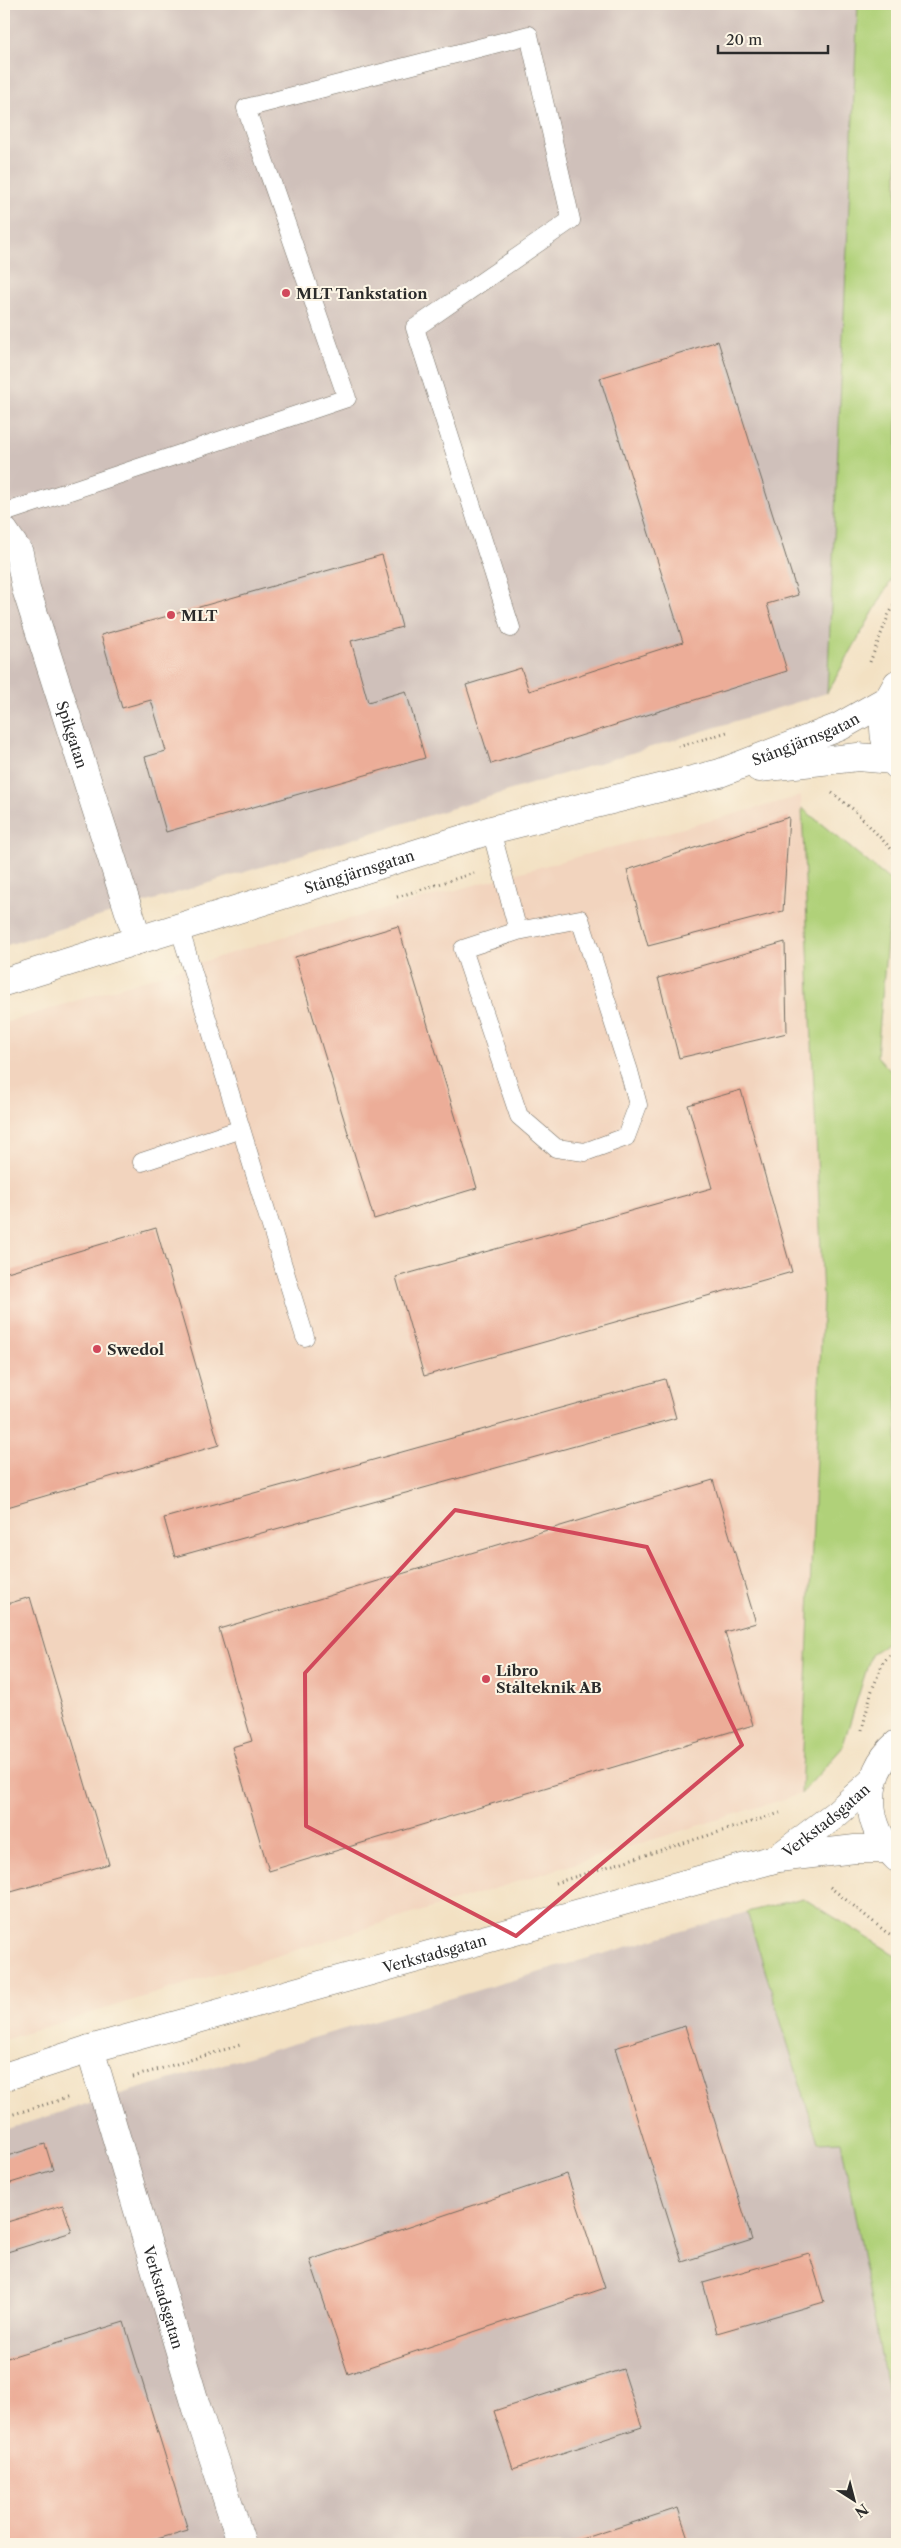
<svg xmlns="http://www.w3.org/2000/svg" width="901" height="2548" font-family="'Libre Caslon Text',serif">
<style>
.built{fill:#f2d4be}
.industrial{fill:#cfc0ba}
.green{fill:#b0d179;stroke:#6e7e52}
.building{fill:#ecad98}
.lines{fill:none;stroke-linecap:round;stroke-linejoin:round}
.lane-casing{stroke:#716b60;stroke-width:19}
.street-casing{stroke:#716b60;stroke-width:29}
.secondary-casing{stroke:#716b60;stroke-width:29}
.path{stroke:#716b60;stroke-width:3;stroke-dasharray:1 4;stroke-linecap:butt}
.lane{stroke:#fff;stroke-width:18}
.street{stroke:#fff;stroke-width:28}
.secondary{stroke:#fff;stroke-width:28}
.marked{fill:none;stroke:#d1495b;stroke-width:4;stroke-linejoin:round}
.poi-dot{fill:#d1495b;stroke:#fcf5e5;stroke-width:2}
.labels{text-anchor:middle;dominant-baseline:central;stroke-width:4;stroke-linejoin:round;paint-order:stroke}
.poi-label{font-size:15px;font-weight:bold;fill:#2b2b2b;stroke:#fcf5e5;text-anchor:start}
.street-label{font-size:15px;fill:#2b2b2b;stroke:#fcf5e5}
</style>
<rect width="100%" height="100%" fill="#fcf5e5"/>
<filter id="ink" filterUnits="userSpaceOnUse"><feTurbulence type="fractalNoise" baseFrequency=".02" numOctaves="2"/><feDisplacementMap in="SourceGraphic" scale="10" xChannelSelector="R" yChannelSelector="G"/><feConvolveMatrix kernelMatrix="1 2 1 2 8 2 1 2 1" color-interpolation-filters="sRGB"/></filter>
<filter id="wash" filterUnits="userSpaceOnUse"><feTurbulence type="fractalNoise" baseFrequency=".0096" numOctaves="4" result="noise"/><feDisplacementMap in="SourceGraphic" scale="20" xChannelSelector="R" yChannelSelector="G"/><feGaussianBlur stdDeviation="1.12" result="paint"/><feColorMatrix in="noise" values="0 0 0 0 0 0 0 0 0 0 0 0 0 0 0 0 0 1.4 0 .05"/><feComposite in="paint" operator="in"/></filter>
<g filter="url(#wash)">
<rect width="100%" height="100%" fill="#f3e1c3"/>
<path class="built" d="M801 796 823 1298 801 1794 4 2040V1023L283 937Z"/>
<path class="industrial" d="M4 4H858L827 693 4 946Z
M747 1912 818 2142 841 2140 897 2441V2544H4V2130L103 2099Z"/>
<path class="green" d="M858 4H897V576L892 579 827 693Z
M802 808 892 882 877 1056 897 1078V1634L871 1655 842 1748 801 1794 823 1298Z
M803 1898 897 1956V2441L841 2141 818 2142 747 1912Z"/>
<g id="blocks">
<path class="building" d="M718 341 798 595 767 604 787 671 491 764 466 685 521 668 529 691 683 642 600 378Z
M382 555 402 627 351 641 368 702 406 691 425 758 166 832 145 757 166 751 151 700 122 708 101 635Z
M789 817 783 911 648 946 627 870Z
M398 926 477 1188 374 1219 295 957Z
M785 942 787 1033 679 1058 658 978Z
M741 1090 792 1272 424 1376 396 1277 712 1188 688 1105Z
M156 1228 219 1445 4 1508V1273Z
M665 1379 676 1418 175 1557 164 1518Z
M713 1480 756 1623 725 1632 753 1725 269 1871 232 1747 252 1741 219 1629Z
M30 1597 109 1864 11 1892 4 1868V1605Z
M685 2026 752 2240 682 2262 615 2048Z
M45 2144 53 2170 4 2185V2157Z
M567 2174 605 2288 348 2374 310 2260Z
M63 2205 72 2232 4 2253V2223Z
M809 2253 824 2302 717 2333 703 2283Z
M124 2322 188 2530 140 2544H4V2359Z
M623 2369 642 2427 513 2469 494 2411Z
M678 2508 690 2544H567Z"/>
</g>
</g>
<g filter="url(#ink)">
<use href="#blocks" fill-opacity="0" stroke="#716b60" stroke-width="1"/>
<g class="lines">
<defs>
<path id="lane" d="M4 513 347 398 246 108 529 35 571 220 415 328 511 628
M491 830 518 931 463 949 519 1116 556 1148 585 1152 626 1137 638 1105 629 1071 580 919 518 931
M179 927 305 1337
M142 1162 241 1129"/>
<g id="street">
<path id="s1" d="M4 531 19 553 26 589 138 940"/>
<path d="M759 768 858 757 893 760"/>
<path id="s2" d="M4 982 491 830 720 773 839 727 887 700"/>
<path id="s3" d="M778 1858 836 1814 873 1781"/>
<path id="s4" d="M90 2049 197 2409 242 2544"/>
<path id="s5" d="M4 2077 90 2049 778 1858 855 1849H887"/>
</g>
<path id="secondary" d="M897 684C881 709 878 740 897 765
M897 1744C861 1775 864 1827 897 1858"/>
</defs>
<use href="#lane" class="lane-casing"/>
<use href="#street" class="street-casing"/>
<use href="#secondary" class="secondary-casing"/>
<path class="path" d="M870 662 889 614 897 601
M678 747 727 732
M832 793 853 809 897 855
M397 897 474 873
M862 1730 871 1693 883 1662 897 1648
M555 1883 780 1813
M830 1887 886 1932 897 1938
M133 2077 240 2045
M4 2117 70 2097"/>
<use href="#lane" class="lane"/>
<use href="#street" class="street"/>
<use href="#secondary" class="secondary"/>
</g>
</g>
<path class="marked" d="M455 1510 647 1547 742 1745 516 1936 306 1826 305 1673Z"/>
<g class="poi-dot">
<circle cx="286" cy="293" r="5"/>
<circle cx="171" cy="615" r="5"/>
<circle cx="97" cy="1349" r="5"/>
<circle cx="486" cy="1679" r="5"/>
</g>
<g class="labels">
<g class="poi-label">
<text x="296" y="293">MLT Tankstation</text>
<text x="181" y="615">MLT</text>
<text x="107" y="1349">Swedol</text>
<text x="496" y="1670">Libro<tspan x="496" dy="17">Stålteknik AB</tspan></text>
</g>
<g class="street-label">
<text stroke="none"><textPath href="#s1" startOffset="216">Spikgatan</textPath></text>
<text stroke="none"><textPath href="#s2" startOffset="838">Stångjärnsgatan</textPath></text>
<text stroke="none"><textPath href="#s2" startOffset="372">Stångjärnsgatan</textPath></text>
<text stroke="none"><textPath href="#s3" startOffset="61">Verkstadsgatan</textPath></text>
<text stroke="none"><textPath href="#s5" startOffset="448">Verkstadsgatan</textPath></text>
<text stroke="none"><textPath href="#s4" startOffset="259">Verkstadsgatan</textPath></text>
</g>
</g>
<rect width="901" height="2548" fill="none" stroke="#fcf5e5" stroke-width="20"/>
<g transform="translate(854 2500) rotate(144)" stroke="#fcf5e5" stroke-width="4" paint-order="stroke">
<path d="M0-4L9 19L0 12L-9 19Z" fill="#2b2b2b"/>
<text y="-8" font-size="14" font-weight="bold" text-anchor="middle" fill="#2b2b2b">N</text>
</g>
<path d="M718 45v8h110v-8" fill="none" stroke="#2b2b2b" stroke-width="2.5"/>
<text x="726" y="45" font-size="15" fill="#2b2b2b" stroke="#fcf5e5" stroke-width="4" paint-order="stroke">20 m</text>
</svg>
